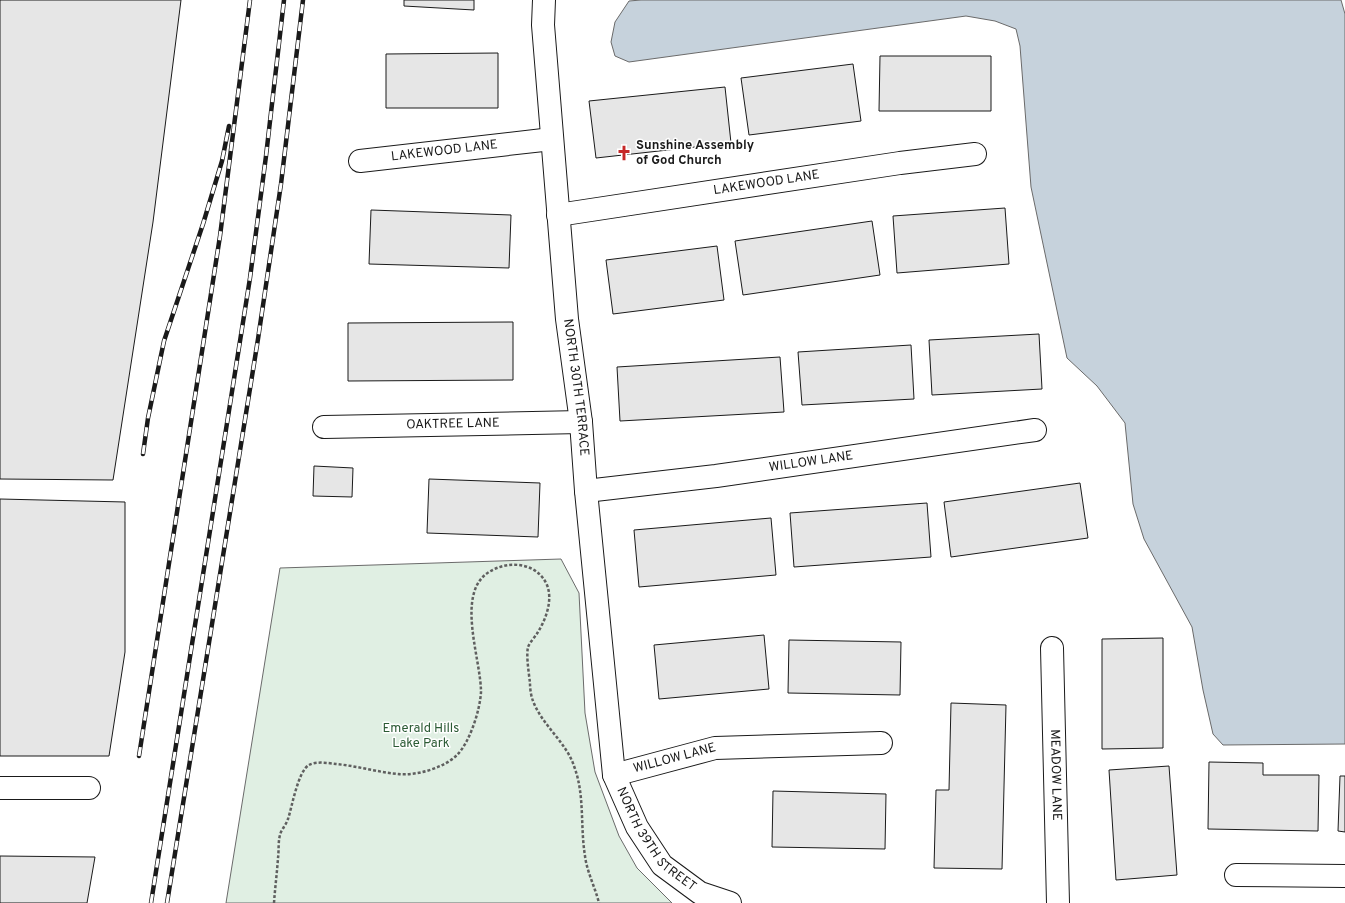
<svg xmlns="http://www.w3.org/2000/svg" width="1345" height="903" font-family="Overpass,sans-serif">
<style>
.green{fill:#e0efe3;stroke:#6a6a6a}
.water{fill:#c6d2dc;stroke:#6a6a6a}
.building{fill:#e6e6e6;stroke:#1a1a1a}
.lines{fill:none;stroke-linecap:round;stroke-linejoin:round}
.minor-casing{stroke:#1a1a1a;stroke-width:24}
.path{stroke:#5f5f5f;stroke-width:2.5;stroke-dasharray:3 2;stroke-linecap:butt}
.minor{stroke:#fff;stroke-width:22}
.rail-casing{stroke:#1a1a1a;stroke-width:4.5}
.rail{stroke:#fff;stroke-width:3;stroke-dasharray:9;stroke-linecap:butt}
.labels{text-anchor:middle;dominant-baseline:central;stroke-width:3;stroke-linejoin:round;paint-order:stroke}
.poi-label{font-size:13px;font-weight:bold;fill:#1a1a1a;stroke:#fff;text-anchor:start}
.street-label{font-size:13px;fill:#1a1a1a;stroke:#fff}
.park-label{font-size:13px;fill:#2b5a34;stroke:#fff}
</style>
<rect width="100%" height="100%" fill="#fff"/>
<path class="green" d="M561 559 579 593 585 713 595 772 619 836 637 868 672 903H226L280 568Z"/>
<path class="water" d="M641 0H1341L1345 14V744L1223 745 1213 734 1203 690 1192 627 1144 539 1133 504 1125 423 1097 386 1067 358 1031 187 1020 46 1016 29 995 21 966 16 629 62 615 56 611 42 615 22 629 1Z"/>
<path class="building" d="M0 0H181L153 222 113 480 0 479Z
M404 0H474V10L404 6Z
M498 53V108H386V54Z
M880 56H991V111H879Z
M853 64 861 121 749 135 741 78Z
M725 87 731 143 596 158 589 101Z
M1005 208 1009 264 897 273 893 216Z
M371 210 511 215 509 268 369 264Z
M872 221 880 275 743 295 735 241Z
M717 246 724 300 613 314 606 260Z
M513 322V380L348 381V323Z
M1039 334 1042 389 932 395 929 340Z
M911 345 914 399 802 405 798 352Z
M780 357 784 412 620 421 617 367Z
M314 466 353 468 352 497 313 496Z
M429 479 540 483 538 537 427 533Z
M1080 483 1088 538 951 557 944 502Z
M0 499 125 502V652L109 756H0Z
M927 503 931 557 794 567 790 513Z
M771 518 776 575 639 587 634 530Z
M764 635 769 689 659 699 654 645Z
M1163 638V748L1102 749V639Z
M789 640 901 642 900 695 788 693Z
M951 703 1006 705 1002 869 934 868 936 790H949Z
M1209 762 1263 763V775H1319L1318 831 1208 829Z
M1169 766 1177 875 1116 880 1109 770Z
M1340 776H1345V832L1338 831Z
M773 791 886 794 885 849 772 847Z
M0 856 95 857 87 903H0Z"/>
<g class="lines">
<defs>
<g id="minor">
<path id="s1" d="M544 0 543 25 567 319 581 422 586 491 614 775 637 827 662 865 700 893 730 903"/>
<path id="s2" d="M360 161 552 139"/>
<path id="s3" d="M558 215 900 163 975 154"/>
<path id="s4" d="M324 427 581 422"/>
<path id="s5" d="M586 491 716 476 1035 430"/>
<path id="s6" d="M1052 648 1058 903"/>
<path id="s7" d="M614 775 715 748 881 743"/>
<path d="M0 788H89"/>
<path d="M1236 875 1345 876"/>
</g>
</defs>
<use href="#minor" class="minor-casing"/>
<path class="path" d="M274 903C275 888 277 873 278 858 279 851 278 842 280 835 281 830 286 825 288 819 292 807 298 771 309 765 316 761 328 763 336 764 357 766 377 772 398 774 416 776 444 768 457 755 470 742 480 710 481 692 481 659 455 593 489 572 508 560 537 562 547 585 553 600 546 619 538 632 535 637 530 642 528 647 526 656 529 674 530 683 530 689 531 696 533 701 542 725 566 742 574 766 585 795 580 825 585 856 587 872 595 887 599 903"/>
<use href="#minor" class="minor"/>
<defs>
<path id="rail" d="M143 454 148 418 164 341 203 224 222 161 229 126
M139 756 220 236 250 0
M151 903 250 278 266 156 284 0
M167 903 258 339 281 184 303 0"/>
</defs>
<use href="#rail" class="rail-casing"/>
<use href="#rail" class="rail"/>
</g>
<defs>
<symbol id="church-bare" viewBox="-9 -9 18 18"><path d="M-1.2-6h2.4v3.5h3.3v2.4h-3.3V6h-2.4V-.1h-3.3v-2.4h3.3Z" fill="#c62828" stroke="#fff" stroke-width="2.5" paint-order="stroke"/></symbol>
</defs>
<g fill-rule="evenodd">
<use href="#church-bare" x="613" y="142" width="22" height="22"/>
</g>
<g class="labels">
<g class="poi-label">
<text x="636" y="146">Sunshine Assembly<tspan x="636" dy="15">of God Church</tspan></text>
</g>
<g class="street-label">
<text stroke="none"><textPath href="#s2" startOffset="85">LAKEWOOD LANE</textPath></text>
<text stroke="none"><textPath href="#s3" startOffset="211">LAKEWOOD LANE</textPath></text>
<text stroke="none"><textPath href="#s1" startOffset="389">NORTH 30TH TERRACE</textPath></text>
<text stroke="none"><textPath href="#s4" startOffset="129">OAKTREE LANE</textPath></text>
<text stroke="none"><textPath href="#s5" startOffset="227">WILLOW LANE</textPath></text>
<text stroke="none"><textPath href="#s7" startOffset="63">WILLOW LANE</textPath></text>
<text stroke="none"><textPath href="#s6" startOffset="127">MEADOW LANE</textPath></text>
<text stroke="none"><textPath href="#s1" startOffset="857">NORTH 39TH STREET</textPath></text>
</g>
<g class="park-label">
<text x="421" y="729">Emerald Hills<tspan x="421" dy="15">Lake Park</tspan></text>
</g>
</g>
</svg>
